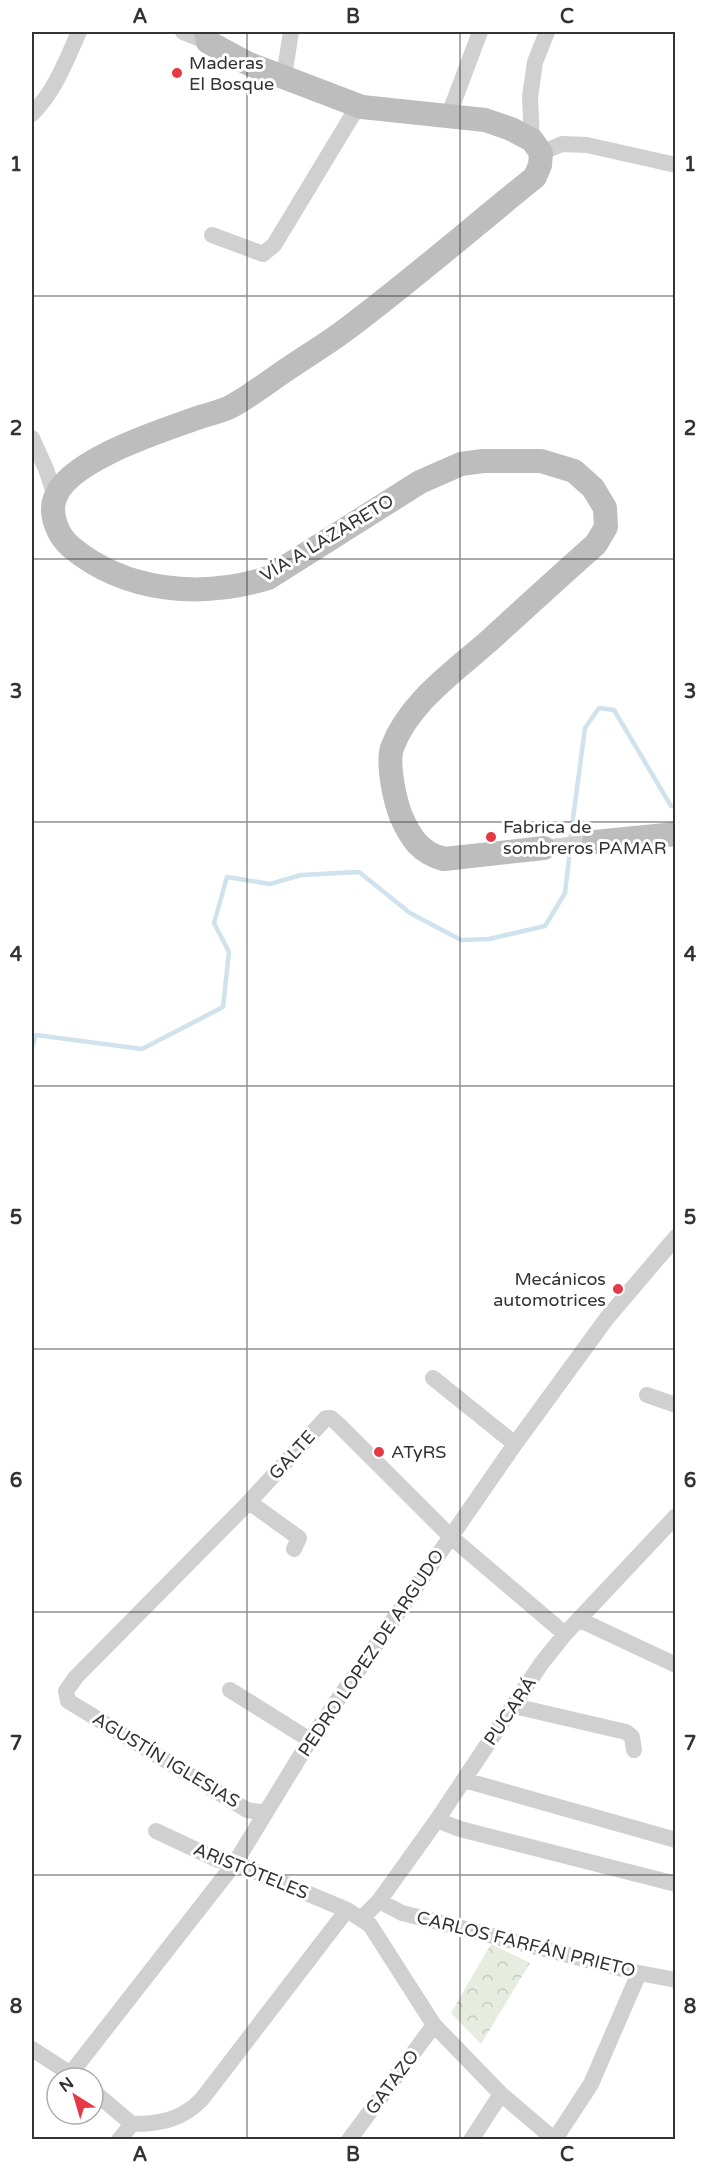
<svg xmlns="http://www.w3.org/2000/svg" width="707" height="2171" font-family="'Varela Round',sans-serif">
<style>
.forest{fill:url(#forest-crowns)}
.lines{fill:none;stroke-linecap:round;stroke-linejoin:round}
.stream{stroke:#cfe2ee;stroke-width:4.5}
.street{stroke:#d0d0d0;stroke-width:16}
.secondary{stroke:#bdbdbd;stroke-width:24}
.grid{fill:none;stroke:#333;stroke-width:1.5;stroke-opacity:0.55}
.poi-dot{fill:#e63946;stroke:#fff;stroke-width:2}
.labels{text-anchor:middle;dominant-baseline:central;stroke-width:6;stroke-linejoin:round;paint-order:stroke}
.poi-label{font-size:18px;fill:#333;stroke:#fff;text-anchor:start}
.street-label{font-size:18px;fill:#333;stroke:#fff}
.neatline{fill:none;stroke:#333;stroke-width:2}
.grid-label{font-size:20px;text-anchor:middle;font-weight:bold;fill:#333}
</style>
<defs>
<pattern id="forest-crowns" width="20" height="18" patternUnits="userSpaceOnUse" patternTransform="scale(1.5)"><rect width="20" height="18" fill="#e6ecdf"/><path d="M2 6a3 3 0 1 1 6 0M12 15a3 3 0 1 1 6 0" fill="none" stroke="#c6cbc0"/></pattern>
</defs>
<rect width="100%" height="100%" fill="#fff"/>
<path class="forest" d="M491 1944 530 1963 481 2044 451 2013Z"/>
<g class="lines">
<path class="stream" d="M570 841 585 728 599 708 614 710 671 806H676
M32 1047 36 1035 142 1049 223 1007 229 952 214 923 227 877 270 884 301 875 359 872 410 913 461 940 489 939 545 926 565 893 570 849"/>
<path class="street" d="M183 32 208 42
M284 76 291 32
M32 114C55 91 66 61 79 32
M448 117 480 32
M532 140 530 97 535 62 547 32
M541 153 562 144 587 145 676 165
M212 235 263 254 274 245 358 106
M32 438 46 469 55 496
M544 848 594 842
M433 1378 515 1444
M647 1395 676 1405
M249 1502 299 1538 294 1549
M580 1620 676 1665
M230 1690 310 1740
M514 1706 626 1732 632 1737 634 1750
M464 1780 676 1840
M265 1813 247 1810 68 1701 66 1691 76 1677 249 1502 326 1418H331L339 1425 451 1537 565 1634
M437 1820 460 1829 676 1884
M156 1831 218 1860 235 1863 347 1910 370 1925 434 2025 501 2094 555 2140
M379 1901 402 1913 639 1973 676 1980
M362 1918 379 1901 437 1820 541 1664 565 1634 676 1516
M32 2049 77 2078
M71 2073 235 1863 310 1740 515 1444 607 1318 676 1237
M93 2091 132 2124
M555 2139 591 2084 639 1973
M119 2140 132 2124C160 2124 182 2120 202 2099L347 1910
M349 2140 434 2025
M471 2140 501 2094"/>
<path class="secondary" d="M206 32 208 42 249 64 362 107 485 120 511 129 532 140 541 153 540 165 535 177C473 227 412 280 348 328 330 342 311 353 292 366 272 379 252 395 232 406 221 412 208 414 197 418 161 431 68 460 55 498 49 515 58 536 71 547 125 592 201 599 268 578L420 482 461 464 483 461H541L574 471 593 488 605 508 606 527 596 544C560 576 525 608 490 640 455 671 408 703 392 748 387 764 395 801 401 816 410 837 420 853 444 859L544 848
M594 842 676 834"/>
</g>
<path class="grid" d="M247 32V2140M460 32V2140M32 296H676M32 559H676M32 822H676M32 1086H676M32 1349H676M32 1612H676M32 1875H676"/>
<g class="poi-dot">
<circle cx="177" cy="73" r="6"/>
<circle cx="491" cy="837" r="6"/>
<circle cx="618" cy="1289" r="6"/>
<circle cx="379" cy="1452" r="6"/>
</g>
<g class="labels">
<g class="poi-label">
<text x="189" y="63">Maderas<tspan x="189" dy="21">El Bosque</tspan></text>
<text x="503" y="827">Fabrica de<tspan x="503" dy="21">sombreros PAMAR</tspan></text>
<text x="606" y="1279" text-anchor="end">Mecánicos<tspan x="606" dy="21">automotrices</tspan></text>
<text x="391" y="1452">ATyRS</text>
</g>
<g class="street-label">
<text transform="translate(327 538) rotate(-31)">VÍA A LAZARETO</text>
<text transform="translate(292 1455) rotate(-48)">GALTE</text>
<text transform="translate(371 1653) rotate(-56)">PEDRO LOPEZ DE ARGUDO</text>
<text transform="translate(510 1711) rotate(-56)">PUCARÁ</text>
<text transform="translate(166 1760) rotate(31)">AGUSTÍN IGLESIAS</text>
<text transform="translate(251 1871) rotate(22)">ARISTÓTELES</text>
<text transform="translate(526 1944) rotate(14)">CARLOS FARFÁN PRIETO</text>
<text transform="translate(392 2082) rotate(-53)">GATAZO</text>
</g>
</g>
<rect width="707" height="2171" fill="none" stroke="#ffffff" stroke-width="66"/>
<g transform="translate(75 2096) rotate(323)"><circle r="28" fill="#ffffff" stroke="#adadad" stroke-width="1.5"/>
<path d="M0-4.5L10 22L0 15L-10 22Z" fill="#e63946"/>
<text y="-9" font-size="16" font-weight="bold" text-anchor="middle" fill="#333333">N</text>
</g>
<rect x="33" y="33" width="641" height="2105" class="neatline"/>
<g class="grid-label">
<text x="140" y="23">A</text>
<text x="353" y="23">B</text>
<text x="567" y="23">C</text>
<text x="16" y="171">1</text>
<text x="690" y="171">1</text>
<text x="16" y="435">2</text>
<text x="690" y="435">2</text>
<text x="16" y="698">3</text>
<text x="690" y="698">3</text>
<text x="16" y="961">4</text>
<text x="690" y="961">4</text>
<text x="16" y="1224">5</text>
<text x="690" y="1224">5</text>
<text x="16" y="1487">6</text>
<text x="690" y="1487">6</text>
<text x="16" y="1750">7</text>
<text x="690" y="1750">7</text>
<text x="16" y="2013">8</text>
<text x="690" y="2013">8</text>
<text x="140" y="2161">A</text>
<text x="353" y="2161">B</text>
<text x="567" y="2161">C</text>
</g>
</svg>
